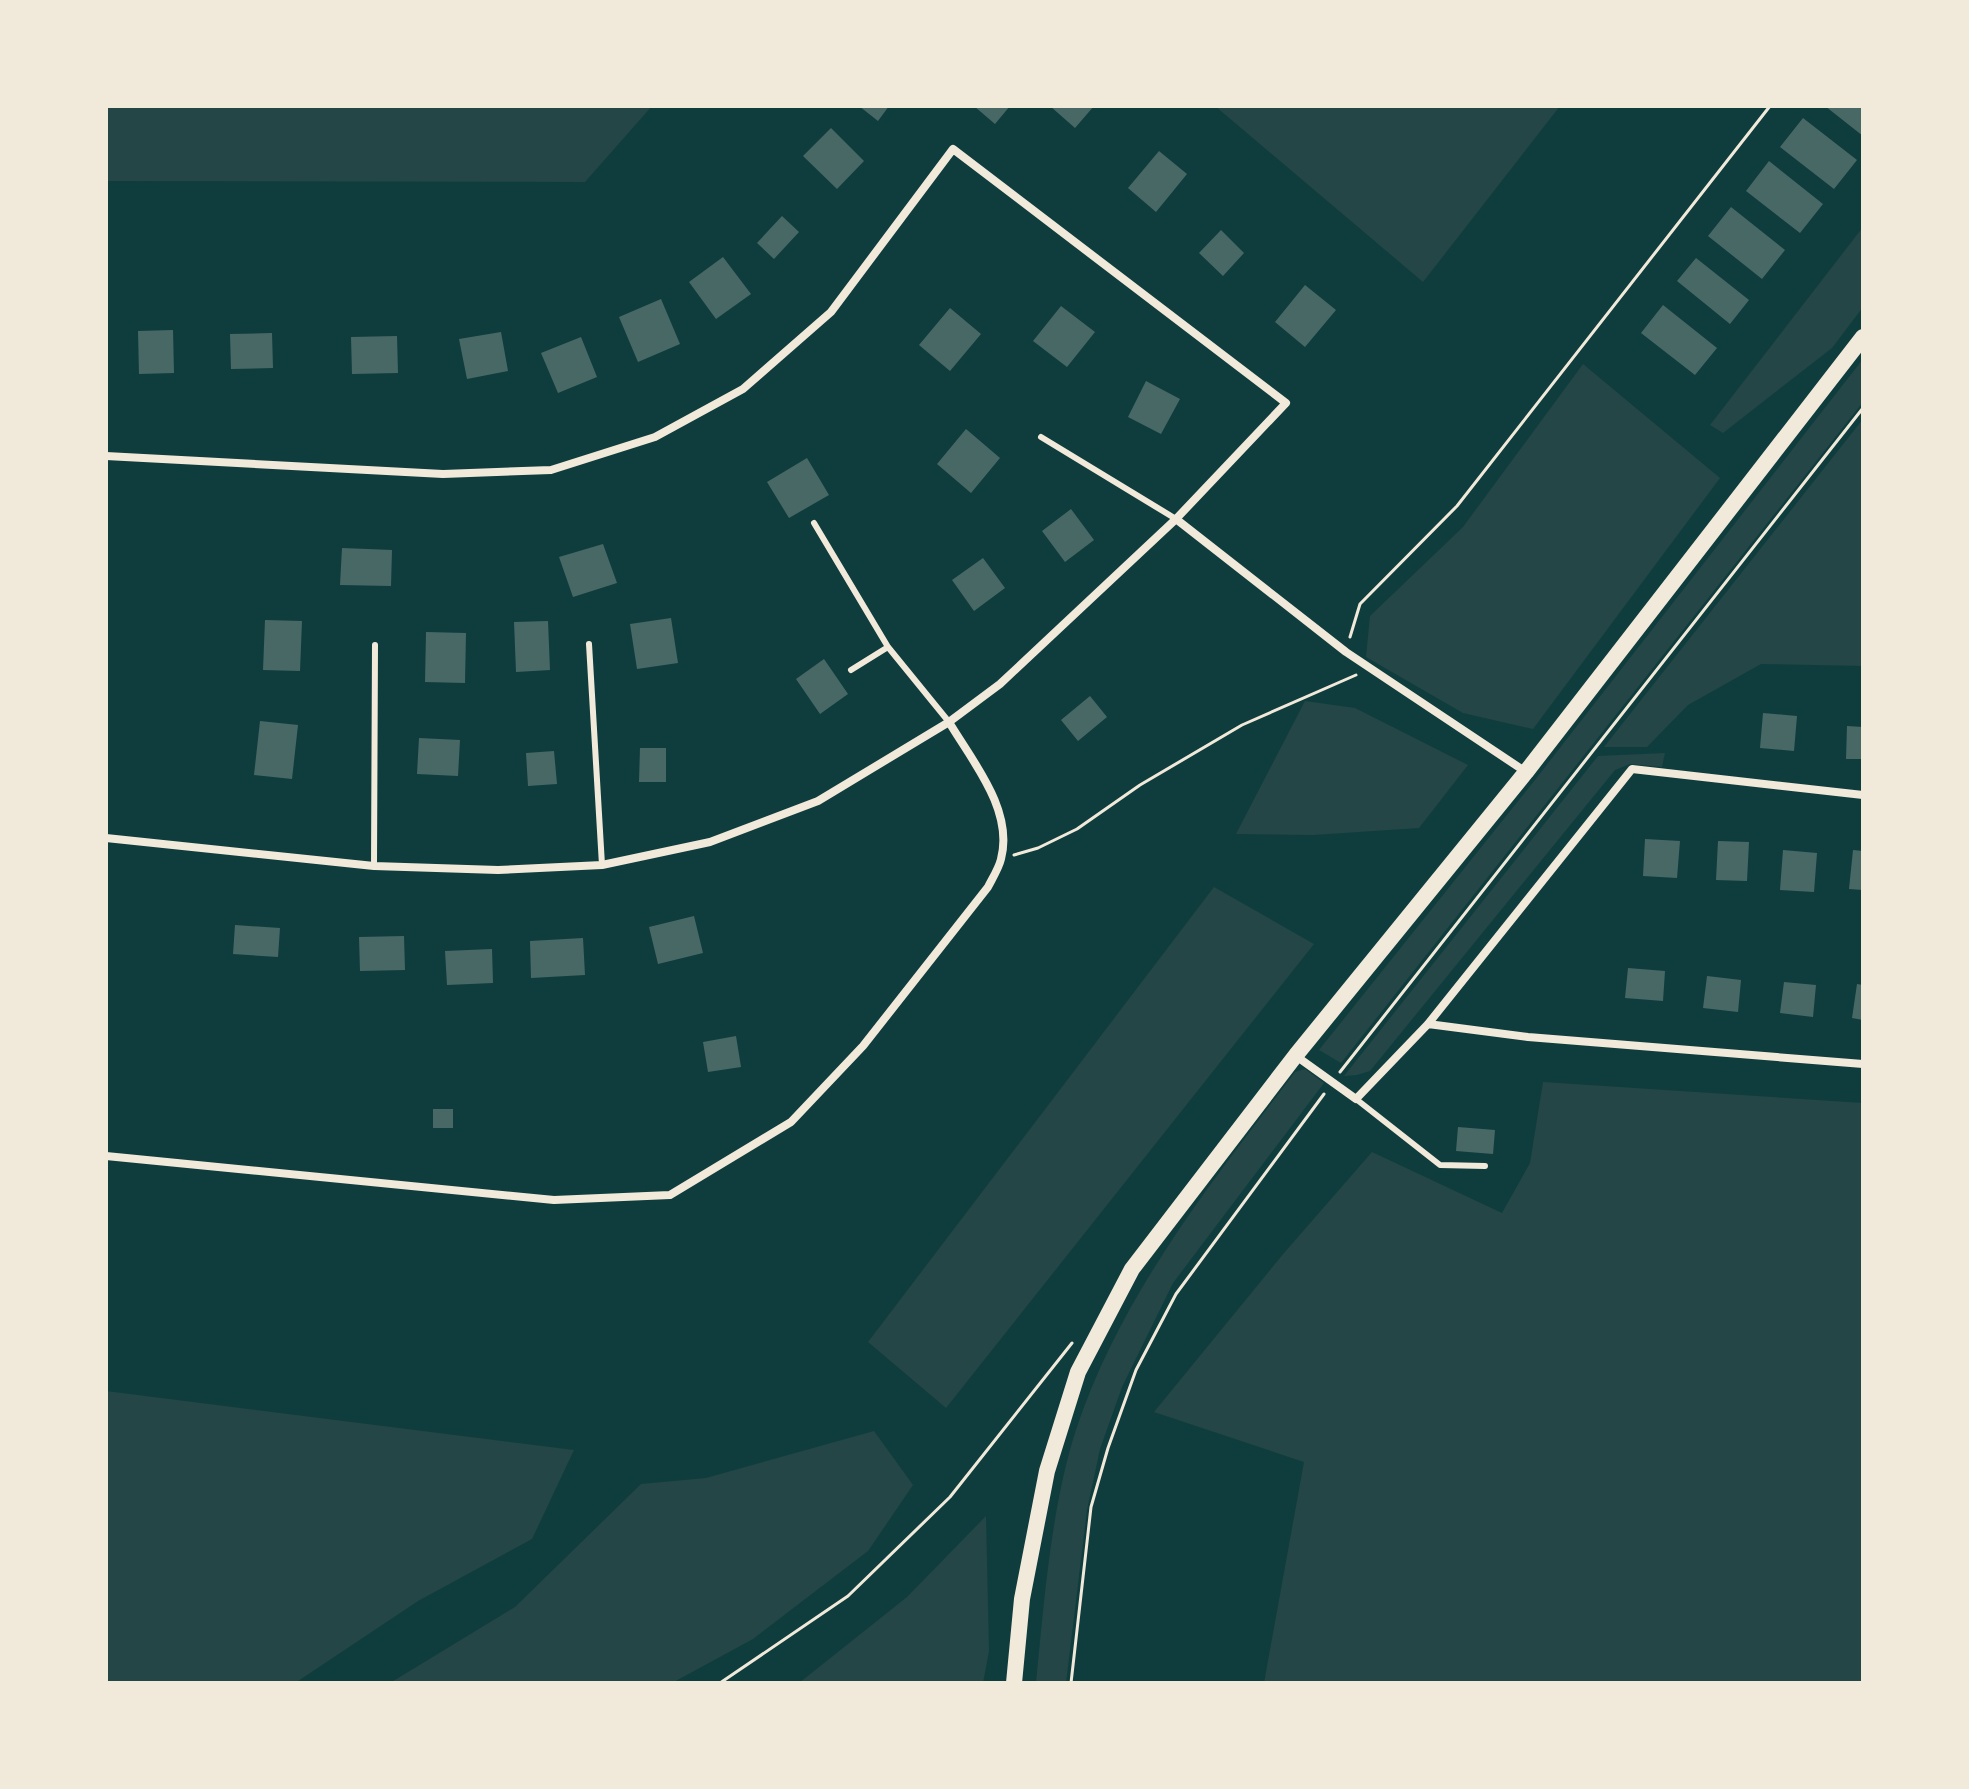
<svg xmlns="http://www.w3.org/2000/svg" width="1969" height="1789" font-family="Arial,sans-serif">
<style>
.green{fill:#244646}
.building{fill:#486865}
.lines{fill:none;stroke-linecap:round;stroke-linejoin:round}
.path{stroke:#f1e9da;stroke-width:3}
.service{stroke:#f1e9da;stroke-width:6}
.minor{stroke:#f1e9da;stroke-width:8}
.secondary{stroke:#f1e9da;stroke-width:16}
</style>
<rect width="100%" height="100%" fill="#0f3d3e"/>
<path class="green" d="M106 106H652L585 182 106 181Z
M1215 106H1560L1423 282Z
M1863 227V307L1832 348 1723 433 1710 425Z
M1863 359V402L1341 1063 1319 1050 1531 785Z
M1583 364 1720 478 1533 729 1463 713 1366 657 1370 616 1463 527Z
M1863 419V666L1761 664 1688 705 1647 747H1604Z
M1305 701 1355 708 1468 765 1419 828 1313 835 1236 834Z
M1665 753 1662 767 1630 764 1615 770 1370 1071 1357 1075 1344 1076 1598 756Z
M1214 887 1314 944 946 1408 868 1342Z
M1305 1069 1324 1083 1173 1283 1122 1387 1100 1449 1087 1510 1066 1683H1036C1044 1603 1051 1507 1076 1430 1120 1296 1211 1183 1295 1072Z
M1543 1082 1863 1103V1683H1264L1304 1462 1154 1412 1284 1253 1372 1152 1502 1213 1530 1163Z
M106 1391 574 1450 532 1539 418 1601 295 1683H106Z
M874 1431 913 1485 868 1551 753 1639 672 1683H390L515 1607 641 1484 706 1478Z
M986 1516 989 1651 983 1683H799L907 1597Z"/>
<path class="building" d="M859 106H889L878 121Z
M974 106H1010L995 124Z
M1050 106H1094L1075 128Z
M1825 106H1863V136Z
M1803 118 1857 160 1834 189 1780 147Z
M831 128 864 161 837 189 803 156Z
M1159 151 1187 174 1156 212 1128 188Z
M1769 161 1823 204 1800 233 1746 191Z
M1731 207 1785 250 1762 279 1708 236Z
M782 216 799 232 774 259 757 243Z
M1221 230 1244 253 1223 276 1199 253Z
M723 257 751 294 716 319 689 282Z
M1696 258 1749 300 1730 324 1677 281Z
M1305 285 1336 310 1305 347 1275 322Z
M661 299 680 344 638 362 619 317Z
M1663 305 1717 348 1695 375 1641 333Z
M1061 306 1095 332 1067 367 1033 341Z
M950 308 981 334 950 371 919 345Z
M173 330 174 373 139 374 138 331Z
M501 332 508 371 467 379 459 339Z
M272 333 273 368 231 369 230 334Z
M397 336 398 373 352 374 351 337Z
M581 337 597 377 558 393 541 353Z
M1146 381 1180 399 1161 434 1128 417Z
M966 429 1000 458 971 493 937 464Z
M807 458 829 495 789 518 767 482Z
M1071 509 1094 540 1065 562 1042 531Z
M603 544 617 583 573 597 559 557Z
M342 548 392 550 391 586 340 585Z
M983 558 1005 588 974 611 952 580Z
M671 618 678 663 637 669 630 624Z
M265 620 302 621 300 671 263 670Z
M548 621 550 670 516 672 514 622Z
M426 632 466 633 465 683 425 682Z
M824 659 848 694 820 714 796 679Z
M1090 696 1107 717 1078 741 1061 720Z
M1763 713 1797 716 1794 751 1760 748Z
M260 721 298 725 292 779 254 775Z
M1847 726 1863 727V759H1846Z
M419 738 460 740 458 776 417 774Z
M640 748H666V782H639Z
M554 751 557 784 528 786 526 753Z
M1645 839 1680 841 1677 878 1643 876Z
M1718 841 1749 842 1747 881 1716 880Z
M1783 850 1817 853 1814 892 1780 890Z
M1853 850 1863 851V890L1849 889Z
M694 916 703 953 658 964 649 927Z
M235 925 280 928 278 957 233 954Z
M404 936 405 970 360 971 359 937Z
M583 938 585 975 531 978 530 941Z
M492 949 493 983 447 985 445 951Z
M1628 968 1665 971 1663 1001 1625 998Z
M1707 976 1741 980 1738 1012 1703 1008Z
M1784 982 1816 985 1813 1017 1780 1013Z
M1857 984 1863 985V1020L1852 1018Z
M736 1036 741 1067 708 1072 703 1042Z
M433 1109H453V1128H433Z
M1458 1127 1495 1130 1493 1154 1456 1151Z"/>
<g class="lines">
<path class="path" d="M1350 637 1360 604 1457 506 1770 106
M1014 855 1038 848 1077 829 1140 785 1242 725 1356 675
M1340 1072 1863 408
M720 1683 848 1596 950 1497 1072 1343
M1071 1683 1091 1507 1108 1448 1136 1370 1176 1294 1324 1094"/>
<path class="service" d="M1041 437 1176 519
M814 523 888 647 949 722
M589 644 602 865
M851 670 888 647
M374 866 375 645
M1356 1099 1440 1165 1485 1166"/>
<path class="minor" d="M106 456 443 474 551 470 655 437 743 389 831 312 953 149 1286 403 1176 519 1000 684 949 722 818 801 710 842 602 865 498 870 374 866 106 838
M1176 519 1346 652 1526 772
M1428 1024 1528 1037 1863 1064
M1296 1056 1356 1099 1428 1024 1632 769 1863 795
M106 1156 554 1200 670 1195 791 1122 863 1046 988 887C992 879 999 868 1001 859 1014 810 972 761 949 722"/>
<path class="secondary" d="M1014 1683 1022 1599 1047 1471 1078 1372 1132 1269 1296 1055 1526 772 1863 337"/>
</g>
<rect width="1969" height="1789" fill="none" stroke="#f1e9da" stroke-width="216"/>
</svg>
